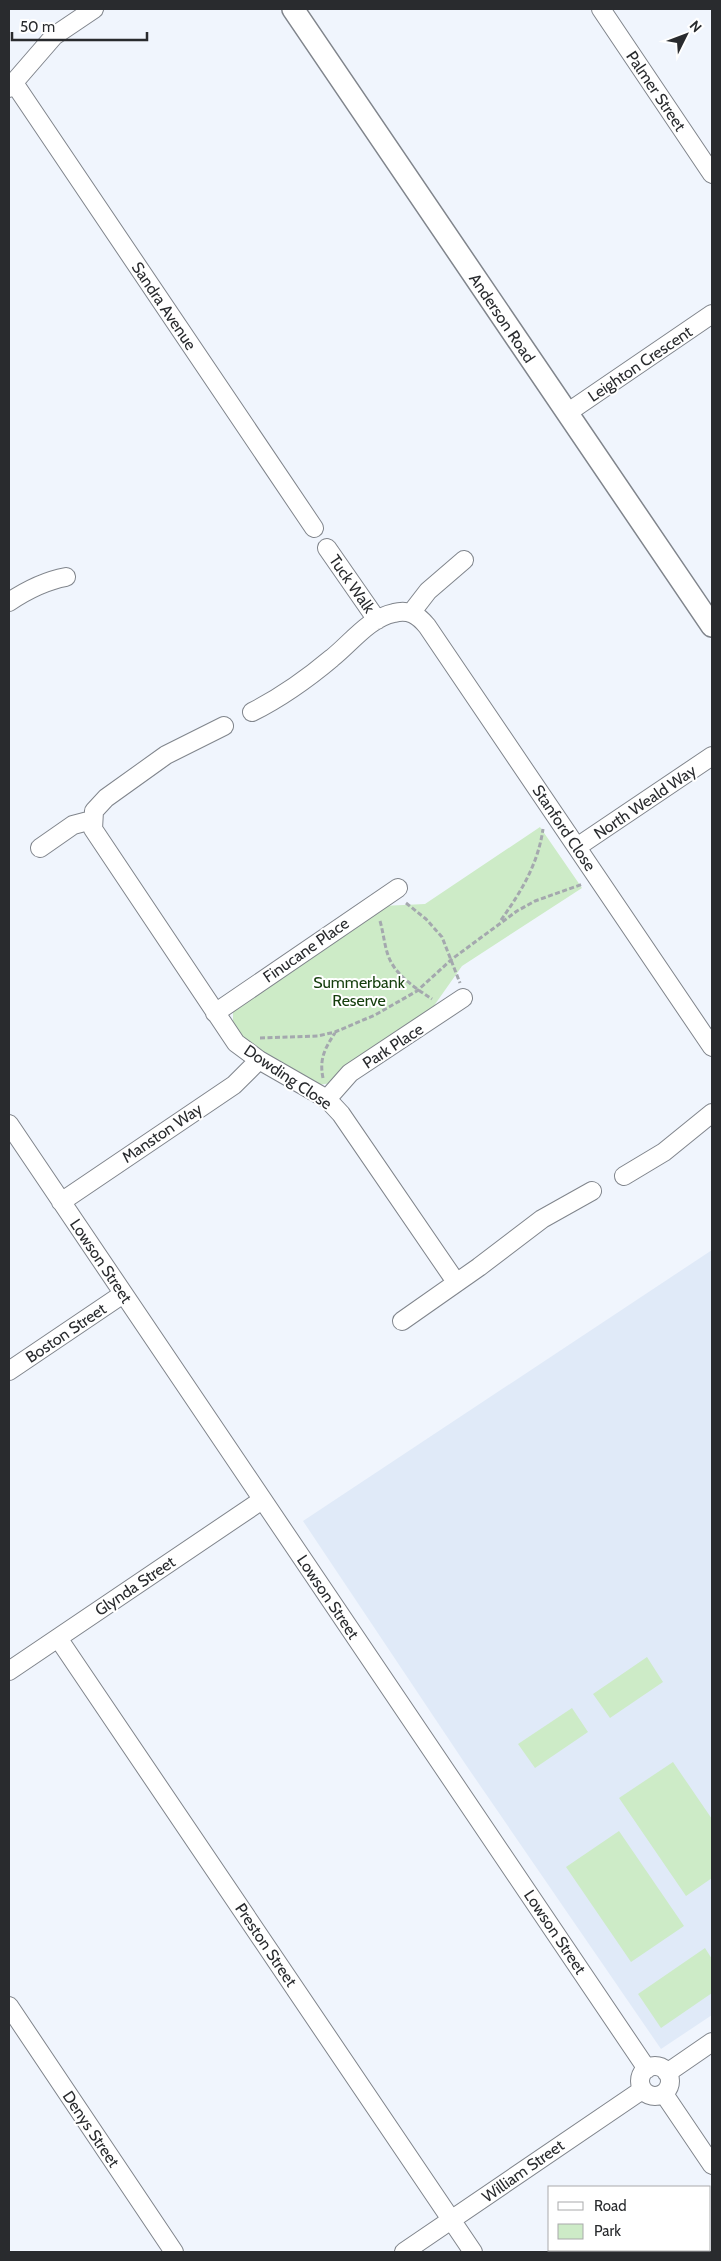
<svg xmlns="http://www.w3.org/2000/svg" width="721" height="2261" font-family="Cabin,sans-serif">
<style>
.built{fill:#e0eaf8}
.green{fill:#cdebc7}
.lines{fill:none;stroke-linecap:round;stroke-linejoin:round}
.minor-casing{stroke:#80858c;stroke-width:20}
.tertiary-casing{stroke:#80858c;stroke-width:24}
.path{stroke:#a4a8ae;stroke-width:3;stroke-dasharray:5 2.5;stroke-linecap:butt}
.minor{stroke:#fff;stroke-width:18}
.tertiary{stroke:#fff;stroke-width:21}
.labels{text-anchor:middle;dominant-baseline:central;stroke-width:4;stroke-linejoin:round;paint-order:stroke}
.street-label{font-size:16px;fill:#292b2e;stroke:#fff}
.park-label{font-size:16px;fill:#143e0c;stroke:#fff}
</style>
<rect width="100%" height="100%" fill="#f0f5fd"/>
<path class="built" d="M712 1250V2015L661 2049 466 1765 303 1521Z"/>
<path class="green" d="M540 827 582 888 462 966 431 1010 333 1083 317 1085 244 1041 233 1023V1012L240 1004 382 906 425 904Z
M647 1657 663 1682 610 1718 593 1694Z
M572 1708 588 1732 535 1768 518 1744Z
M673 1762 712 1819V1878L686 1896 619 1798Z
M619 1831 684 1926 631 1962 566 1867Z
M705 1948 712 1959V1993L661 2028 638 1994Z"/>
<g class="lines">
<defs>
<path id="minor" d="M601 9 712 174
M14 83 314 528
M9 88 54 36 94 9
M567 413 712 314
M327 548 377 620
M9 602C27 590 44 581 66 577
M411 613 428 591 464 560
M252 712C280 698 307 679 332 658 351 643 369 618 394 613 409 609 418 615 427 626L712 1047
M224 726 166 755 106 798 94 811 93 829 236 1043 259 1060 327 1099 341 1114 456 1282
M577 847 712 756
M40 848 73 825 92 820
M215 1013 398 888
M327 1099 350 1073 463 998
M9 1124 647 2069
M624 1176 664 1152 712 1113
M61 1202 234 1085 259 1060
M402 1321 479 1267 542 1219 592 1191
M9 1371 123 1294
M58 1638 473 2252
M9 1671 262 1500
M9 2006 174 2252
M640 2081a15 15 0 1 1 30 0a15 15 0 1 1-30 0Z
M667 2073 712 2042
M664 2094 712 2165
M404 2252 642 2090"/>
<path id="tertiary" d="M293 9 712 626"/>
</defs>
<use href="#minor" class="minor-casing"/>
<use href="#tertiary" class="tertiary-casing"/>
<path class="path" d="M406 903 426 919 442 937 460 983
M501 920C521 892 538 864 543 829
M380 921C383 931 384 942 387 952 393 974 414 987 432 999
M260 1038 318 1036 335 1032 375 1015 417 991 452 959 517 911 535 901 583 884
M323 1078C319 1059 325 1048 335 1033"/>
<use href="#minor" class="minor"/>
<use href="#tertiary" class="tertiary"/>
</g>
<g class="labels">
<g class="street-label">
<text transform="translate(656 91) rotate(56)">Palmer Street</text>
<text transform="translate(164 306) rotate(56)">Sandra Avenue</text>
<text transform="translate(502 318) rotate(56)">Anderson Road</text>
<text transform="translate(640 364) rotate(-34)">Leighton Crescent</text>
<text transform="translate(352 584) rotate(55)">Tuck Walk</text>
<text transform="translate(645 802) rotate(-34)">North Weald Way</text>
<text transform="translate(564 828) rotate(56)">Stanford Close</text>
<text transform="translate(306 950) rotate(-35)">Finucane Place</text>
<text transform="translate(393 1046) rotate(-33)">Park Place</text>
<text transform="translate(288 1077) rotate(34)">Dowding Close</text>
<text transform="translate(162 1133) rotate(-34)">Manston Way</text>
<text transform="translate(101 1261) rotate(56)">Lowson Street</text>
<text transform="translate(66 1333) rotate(-34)">Boston Street</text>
<text transform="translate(135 1586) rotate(-34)">Glynda Street</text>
<text transform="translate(328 1597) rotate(56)">Lowson Street</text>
<text transform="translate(555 1932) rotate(56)">Lowson Street</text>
<text transform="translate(266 1945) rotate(56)">Preston Street</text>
<text transform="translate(91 2129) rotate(56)">Denys Street</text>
<text transform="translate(523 2171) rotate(-35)">William Street</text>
</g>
<g class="park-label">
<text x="359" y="982">Summerbank<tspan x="359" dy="18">Reserve</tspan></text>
</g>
</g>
<rect width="721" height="2261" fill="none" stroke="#292b2e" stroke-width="20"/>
<rect x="548" y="2186" width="162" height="65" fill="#ffffff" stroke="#a9aaab"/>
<rect x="558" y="2202" width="25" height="8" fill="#ffffff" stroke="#a9aaab"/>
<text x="594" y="2211" font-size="15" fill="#292b2e">Road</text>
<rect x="558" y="2224" width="25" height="15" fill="#cdebc7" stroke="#a9aaab"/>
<text x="594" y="2236" font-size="15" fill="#292b2e">Park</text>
<g transform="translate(686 35) rotate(48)" stroke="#ffffff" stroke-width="4" paint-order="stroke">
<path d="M0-4L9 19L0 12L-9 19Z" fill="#292b2e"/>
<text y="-8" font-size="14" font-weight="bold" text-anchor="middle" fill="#292b2e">N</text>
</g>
<path d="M12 32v8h135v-8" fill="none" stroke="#292b2e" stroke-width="2.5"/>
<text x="20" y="32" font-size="15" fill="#292b2e" stroke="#ffffff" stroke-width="4" paint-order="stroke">50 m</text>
</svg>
